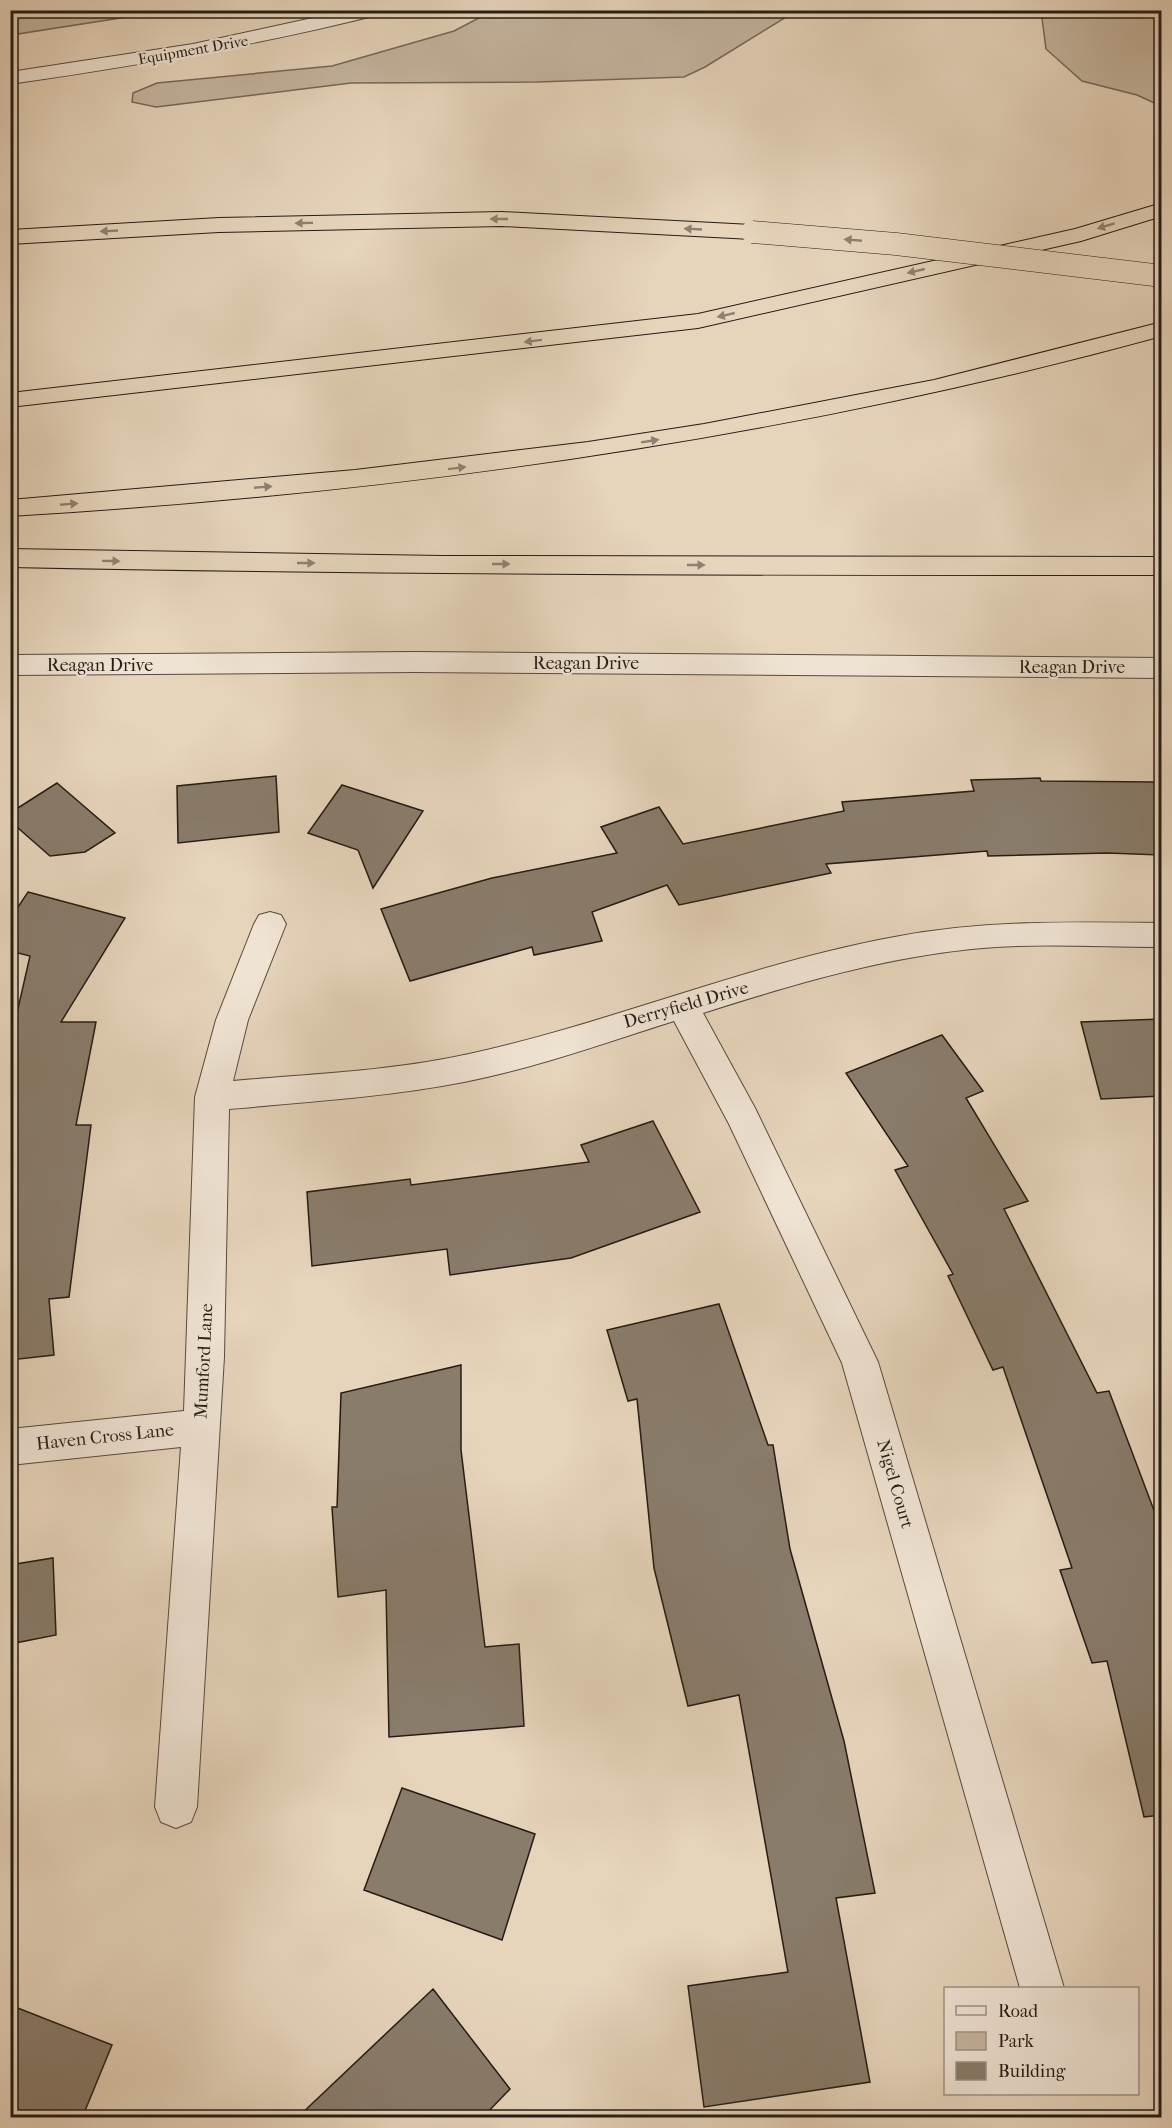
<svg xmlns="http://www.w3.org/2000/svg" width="1172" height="2128" font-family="'IM FELL French Canon',serif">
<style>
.green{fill:#c5b59f;stroke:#75685a;stroke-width:1.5}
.building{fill:#897c6b;stroke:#251c14;stroke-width:1.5}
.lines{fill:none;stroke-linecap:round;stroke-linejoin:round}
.minor-casing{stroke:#554a3e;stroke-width:2}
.tertiary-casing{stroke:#554a3e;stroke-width:2}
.motorway-casing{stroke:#251c14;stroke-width:2}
.minor{fill:#efe3d3;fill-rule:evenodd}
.tertiary{fill:#efe3d3;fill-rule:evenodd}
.motorway{fill:#e6d4bb;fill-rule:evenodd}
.motorway-bridge-casing{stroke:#251c14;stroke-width:23;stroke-linecap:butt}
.motorway-bridge{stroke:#e6d4bb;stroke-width:22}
.oneway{fill:#8f8170}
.labels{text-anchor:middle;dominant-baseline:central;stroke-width:4.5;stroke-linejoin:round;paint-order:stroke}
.far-street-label{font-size:15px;fill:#251c14;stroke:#efe3d3}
.street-label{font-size:18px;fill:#251c14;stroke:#efe3d3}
</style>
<rect width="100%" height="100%" fill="#e6d4bb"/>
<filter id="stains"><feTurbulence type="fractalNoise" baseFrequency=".00333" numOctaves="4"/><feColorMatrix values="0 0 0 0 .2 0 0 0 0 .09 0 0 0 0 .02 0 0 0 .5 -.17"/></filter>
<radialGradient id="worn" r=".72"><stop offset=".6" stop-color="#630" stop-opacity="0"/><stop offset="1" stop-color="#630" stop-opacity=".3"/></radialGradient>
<path class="green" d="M11 10H165V11L11 35Z
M494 10 796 11 705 67 684 77 537 82 351 83 156 107 132 102 133 93 157 83 332 66 454 31Z
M1041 11H1161V106L1137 95 1082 81 1046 49Z"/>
<path class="building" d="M276 776 279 832 178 843 177 786Z
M1040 778 1041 781 1154 782 1161 811V855L1107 853 988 856 987 851 826 864 831 873 679 905 667 885 592 912 602 941 534 955 532 947 410 981 381 909 492 878 617 853 601 827 659 807 683 844 844 811 842 802 974 791 971 780Z
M57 783 115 833 85 852 50 856 10 821V813Z
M342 785 423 811 373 888 358 850 308 833Z
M28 892 125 918 61 1022H96L76 1125H91L69 1297 49 1299 54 1355 10 1360V1044L30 956 10 951V919Z
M1161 1019V1096L1101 1099 1081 1022Z
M942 1035 983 1091 966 1098 1028 1201 1004 1209 1097 1393 1109 1391 1161 1529V1815L1144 1817 1107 1661 1092 1663 1060 1570 1072 1568 1003 1367 993 1370 948 1276 953 1274 895 1170 908 1166 846 1073Z
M653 1121 700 1212 571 1258 450 1275 447 1249 312 1266 307 1192 410 1179 411 1185 589 1162 581 1145Z
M719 1304 768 1445H773L790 1549 844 1741 875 1893 836 1898 870 2082 704 2107 688 1986 788 1972 739 1695 688 1706 654 1568 637 1399 628 1401 607 1330Z
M461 1365V1450L485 1647 519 1644 524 1726 389 1737 386 1590 338 1597 332 1507H337L341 1393Z
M53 1558 56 1635 10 1644V1565Z
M402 1788 535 1834 502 1940 364 1890Z
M433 1989 510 2089 482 2118H297Z
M10 2005 112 2045 82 2118H10Z"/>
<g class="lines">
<defs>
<path id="minor" d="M349 10H383L381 14C259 45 135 66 10 84V72L193 44Z
M270 912 281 915 286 924 248 1020 233 1081C311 1074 392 1071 469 1054 615 1022 753 962 900 936 988 920 1073 922 1162 923V947C1102 947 1042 943 983 948 888 956 794 984 703 1013L755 1108 878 1362 1064 1988H1020L842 1363 729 1124 674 1021C605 1043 535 1068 464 1082 386 1097 307 1102 229 1109L224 1357 197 1807 191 1822 176 1828 161 1822 155 1807 181 1447 10 1465V1429L184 1411 195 1097 216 1020 254 924 259 915Z"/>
<path id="tertiary" d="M414 652 1162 658V678L414 672 10 675V655Z"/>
<path id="motorway" d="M1162 203V216L1081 241 698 328 10 407V393L698 314 1075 229Z
M502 212 752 225 760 227 763 232 760 237 752 239 502 226 219 232 10 244V230L219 218Z
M1162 322V336C786 439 399 493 10 516V500L355 470 588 442 704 424 934 380Z
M10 549 442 556 1162 557V575C778 575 394 575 10 567Z"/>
</defs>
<use href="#minor" class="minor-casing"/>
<use href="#tertiary" class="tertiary-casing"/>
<use href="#motorway" class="motorway-casing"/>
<use href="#minor" class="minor"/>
<use href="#tertiary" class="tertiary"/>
<use href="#motorway" class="motorway"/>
<defs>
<path id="motorway-bridge" d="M752 232 896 244 1162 276"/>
</defs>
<use href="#motorway-bridge" class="motorway-bridge-casing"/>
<use href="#motorway-bridge" class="motorway-bridge"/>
</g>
<defs><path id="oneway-solid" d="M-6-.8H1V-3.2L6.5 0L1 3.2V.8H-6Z" transform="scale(1.5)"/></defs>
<g class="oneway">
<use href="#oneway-solid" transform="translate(499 219) rotate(-180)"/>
<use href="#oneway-solid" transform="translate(304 223) rotate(179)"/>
<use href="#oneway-solid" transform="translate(1106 226) rotate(163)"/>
<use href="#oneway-solid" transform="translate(693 229) rotate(-177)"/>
<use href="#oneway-solid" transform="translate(109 231) rotate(177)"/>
<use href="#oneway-solid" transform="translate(853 240) rotate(-175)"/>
<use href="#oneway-solid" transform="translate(916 271) rotate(167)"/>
<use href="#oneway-solid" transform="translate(726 315) rotate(167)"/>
<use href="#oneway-solid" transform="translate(533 341) rotate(173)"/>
<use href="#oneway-solid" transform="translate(650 441) rotate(-9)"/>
<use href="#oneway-solid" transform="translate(457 468) rotate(-7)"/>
<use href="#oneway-solid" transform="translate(263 487) rotate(-5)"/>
<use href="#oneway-solid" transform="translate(69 504) rotate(-5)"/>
<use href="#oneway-solid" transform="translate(111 561) rotate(1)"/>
<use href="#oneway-solid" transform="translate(306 563)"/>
<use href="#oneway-solid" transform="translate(501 564)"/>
<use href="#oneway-solid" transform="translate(696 565)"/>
</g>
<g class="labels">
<g class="far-street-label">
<text transform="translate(193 50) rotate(-10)">Equipment Drive</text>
</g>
<g class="street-label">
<text x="586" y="663">Reagan Drive</text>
<text x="100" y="665">Reagan Drive</text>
<text x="1072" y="667">Reagan Drive</text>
<text transform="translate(686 1005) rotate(-16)">Derryfield Drive</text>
<text transform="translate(204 1361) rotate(-87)">Mumford Lane</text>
<text transform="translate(105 1437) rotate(-6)">Haven Cross Lane</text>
<text transform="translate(895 1484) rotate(74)">Nigel Court</text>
</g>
</g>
<rect width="1172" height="2128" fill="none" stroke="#e6d4bb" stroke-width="36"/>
<rect x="12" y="12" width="1148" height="2104" fill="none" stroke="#251c14" stroke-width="3"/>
<rect x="18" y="18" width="1136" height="2092" fill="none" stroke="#251c14" stroke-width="1.5"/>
<rect x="944" y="1987" width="195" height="108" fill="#efe3d3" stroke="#9e9387" stroke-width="1.5"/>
<rect x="956" y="2006" width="30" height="9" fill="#efe3d3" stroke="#9e9387" stroke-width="1.5"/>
<text x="998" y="2017" font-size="18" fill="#251c14">Road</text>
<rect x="956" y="2032" width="30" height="18" fill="#c5b59f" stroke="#9e9387" stroke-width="1.5"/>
<text x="998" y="2047" font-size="18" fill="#251c14">Park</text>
<rect x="956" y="2062" width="30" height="18" fill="#897c6b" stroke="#9e9387" stroke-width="1.5"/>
<text x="998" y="2077" font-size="18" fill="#251c14">Building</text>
<rect width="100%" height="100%" filter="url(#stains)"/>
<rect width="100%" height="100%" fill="url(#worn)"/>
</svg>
